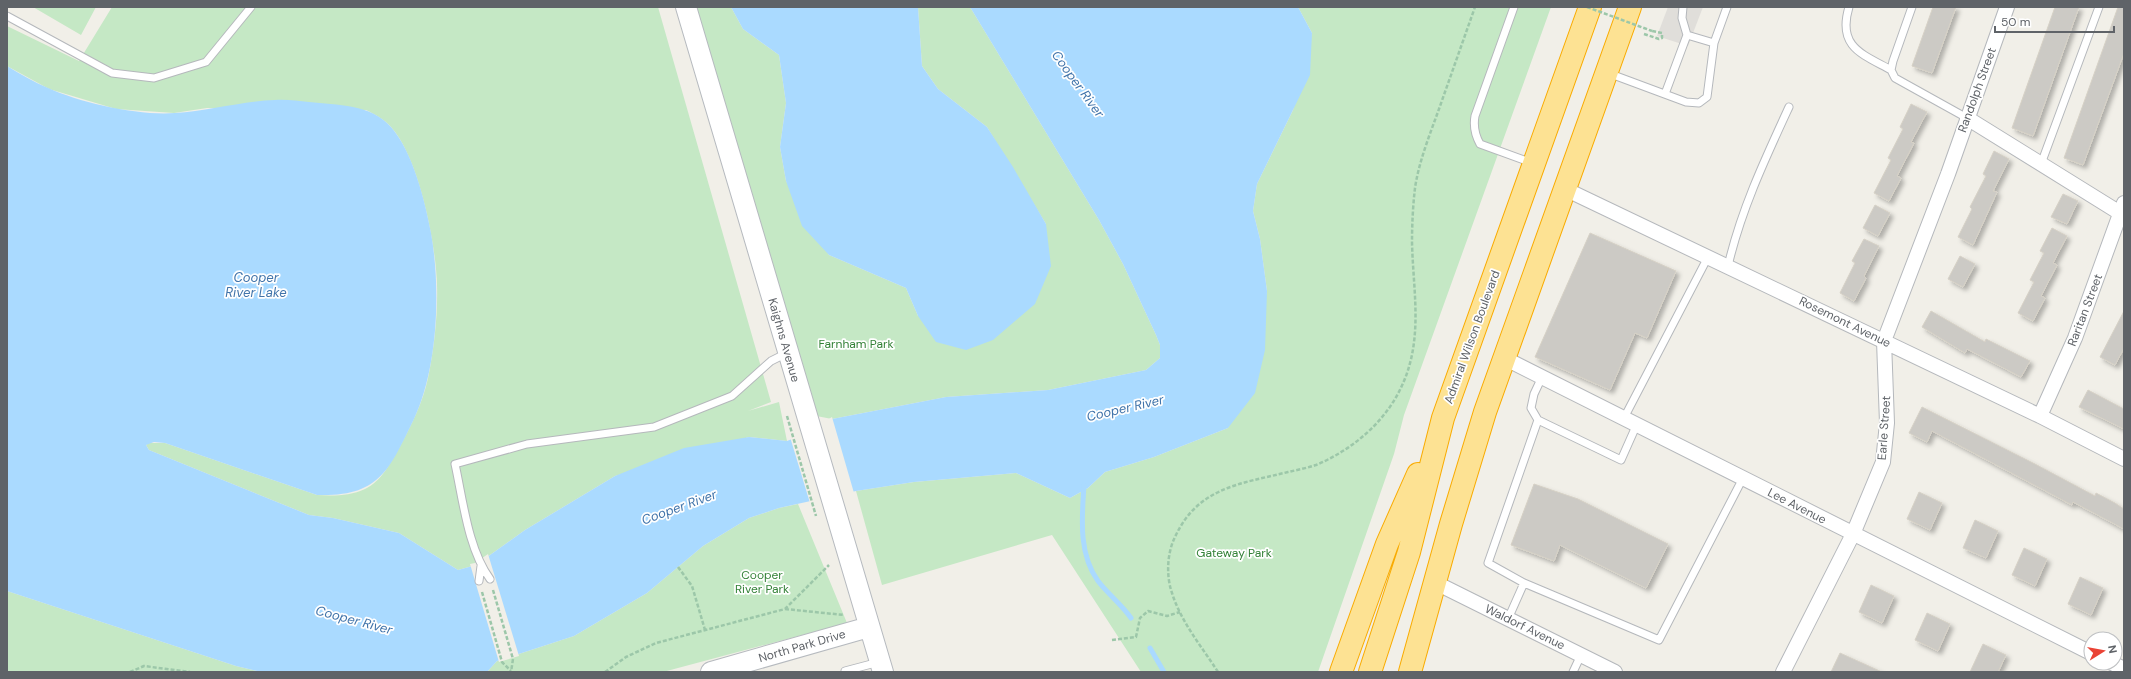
<svg xmlns="http://www.w3.org/2000/svg" width="2131" height="679" font-family="'DM Sans',sans-serif">
<style>
.industrial{fill:#e0deda}
.green{fill:#c5e8c5}
.water{fill:#aadaff}
.pier{fill:#f1efe8}
.lines{fill:none;stroke-linecap:round;stroke-linejoin:round}
.stream{stroke:#aadaff;stroke-width:5}
.building{fill:#cccac5;stroke:#d6d1c6;filter:url(#shadow)}
.lane-casing{stroke:#b5b8bc;stroke-width:9}
.street-casing{stroke:#b5b8bc;stroke-width:16}
.secondary-casing{stroke:#b6babf;stroke-width:22}
.highway-casing{stroke:#f9ab00;stroke-width:24}
.path{stroke:#9cc7a9;stroke-width:2.5;stroke-dasharray:4 2;stroke-linecap:butt}
.lane{stroke:#fff;stroke-width:7}
.street{stroke:#fff;stroke-width:14}
.secondary{stroke:#fff;stroke-width:20}
.highway{stroke:#fde293;stroke-width:22}
.path-bridge{stroke:#9cc7a9;stroke-width:2.5;stroke-dasharray:4 2;stroke-linecap:butt}
.labels{text-anchor:middle;dominant-baseline:central;stroke-width:3.5;stroke-linejoin:round;paint-order:stroke}
.street-label{font-size:12px;fill:#5f6368;stroke:#fff}
.park-label{font-size:12px;fill:#348238;stroke:#fff}
.water-label{font-size:13px;font-style:italic;fill:#4174aa;stroke:#fff}
</style>
<defs>
<filter id="shadow"><feDropShadow dx="3.5" dy="3.5" stdDeviation="2" flood-color="#0004"/></filter>
</defs>
<rect width="100%" height="100%" fill="#f1efe8"/>
<path class="industrial" d="M1668 7H1703L1688 46 1657 36Z"/>
<path class="green" d="M33 7H96L81 35Z
M112 7H658L771 402 748 411 779 402 787 441 749 437 615 476 525 530 476 565 458 570 399 533 333 518 309 515 149 450 146 445 149 443H165L317 495C333 496 350 496 365 489 381 482 391 462 399 448 411 426 423 402 428 378 434 349 438 315 437 285 436 244 419 158 391 127 384 119 376 115 366 110L207 108 174 113 116 109 49 89 7 66V26L79 61Z
M686 7H731L743 29 779 55 786 103 780 147 786 181 829 255 906 288 918 316 1046 224 987 127 938 89 922 66 918 7H970L1099 220 1123 264 1156 335 1160 345V358L1146 370 1048 390 946 397 832 419 806 414Z
M1298 7H1551L1404 415 1394 454 1318 672H1141L1052 535 882 585 856 491 914 482 1016 473 1070 498 1088 488 1105 472 1154 457 1228 428 1267 291 1260 239 1253 211 1257 184 1293 110 1312 33Z
M798 504 847 623 663 672H487L497 661 574 636 647 593 703 546 749 518 779 508Z
M7 591 236 666 261 672H7Z"/>
<path class="water" d="M731 7H918L922 66 938 89 987 127 1013 167 1046 224 1051 266 1035 304 993 340 966 350 936 342 918 316 906 288 829 255 802 226 786 181 780 147 786 103 779 55 743 29Z
M970 7H1298L1312 33 1310 75 1257 184 1253 211 1260 239 1267 291 1265 350 1255 393 1228 428 1154 457 1105 472 1088 488 1070 498 1016 473 914 482 856 491 779 508 749 518 703 546 647 593 574 636 497 661 487 672H261L236 666 7 591V66C20 74 34 82 48 88 81 103 139 116 175 113 208 111 243 101 275 100 286 99 298 101 309 102 337 105 371 104 391 127 413 152 425 201 431 233 441 289 438 368 414 419 389 470 380 497 317 495L165 443 154 442 146 445 149 450 309 515 333 518 399 533 458 570 476 565 525 530 615 476 684 448 749 437 787 441 817 429 832 419 946 397 1048 390 1146 370 1160 358V345L1156 335 1123 264 1099 220Z"/>
<path class="pier" d="M832 417 854 493 810 503 790 437 816 427Z
M488 554 519 656 499 662 470 564 475 563Z"/>
<g class="lines">
<path class="stream" d="M1084 485C1082 517 1078 553 1098 581 1108 594 1121 604 1131 618
M1150 648 1164 672"/>
</g>
<path class="building" d="M1933 7H1956L1932 73 1912 66Z
M2055 7H2079L2033 136 2012 128Z
M2118 7H2124V53L2083 165 2064 158Z
M1911 104 1927 112 1911 142 1914 143 1897 176 1901 178 1889 201 1874 193 1891 160 1888 158 1903 129 1900 127Z
M1994 151 2009 159 1993 191 1997 192 1973 245 1958 237 1972 209 1970 207 1986 176 1983 174Z
M2063 194 2078 201 2067 224 2051 217Z
M1875 205 1890 213 1878 236 1863 228Z
M2052 228 2067 236 2053 263 2057 265 2041 296 2045 298 2033 321 2018 313 2034 282 2030 280 2044 253 2040 251Z
M1590 233 1676 271 1647 338 1635 333 1610 390 1535 357Z
M1864 239 1879 246 1864 276 1866 278 1854 301 1840 293 1855 263 1852 261Z
M1960 256 1975 264 1963 287 1948 279Z
M1931 311 1985 342 1986 339 2030 361 2021 377 1967 349 1965 353 1922 327Z
M2124 311V348L2115 365 2100 357Z
M2088 390 2124 409V429L2079 407Z
M1922 407 2035 464 2095 496 2096 493 2115 503 2124 509V529L2073 502 2072 505 1932 431 1927 442 1909 433Z
M1534 484 1578 499 1668 544 1646 588 1560 545 1554 561 1511 545Z
M1919 492 1942 503 1930 530 1907 519Z
M1975 520 1998 531 1986 558 1963 548Z
M2024 548 2047 559 2035 586 2012 575Z
M2080 577 2103 588 2091 615 2068 604Z
M1871 585 1894 596 1882 623 1859 612Z
M1927 613 1950 624 1938 651 1915 640Z
M1983 644 2006 655 1998 672H1970Z
M1840 653 1882 672H1831Z"/>
<g class="lines">
<defs>
<path id="lane" d="M1514 7 1475 116C1473 127 1475 135 1480 144L1532 163
M1683 7 1682 18 1687 35 1714 43
M1849 7C1837 47 1862 54 1891 70
M1912 7 1893 61 1891 70 1895 78 1967 118
M7 16 112 73 154 78 206 62 251 7
M1608 73 1686 102 1699 103 1707 97 1714 43 1727 7
M1665 94 1687 35
M2041 164 2099 7
M1728 266C1741 210 1765 159 1789 107
M1624 418 1708 257
M1538 420 1531 408 1534 394 1542 377
M490 579C468 549 463 500 455 464L527 444 654 427 732 396 771 361 787 353
M479 581 481 566
M1524 583 1659 640 1743 478
M1508 619 1524 583 1488 563 1538 420 1621 460 1637 424
M845 671 879 662
M1573 672 1581 655"/>
<path id="street" d="M1967 118 2120 213
M1565 189 2040 416 2124 459
M1504 358 2091 653
M2040 416 2075 338 2124 203
M1434 582 1615 672
M2112 663 2124 669
M1783 672 1853 534 1883 462 1887 423 1884 341 1948 174 2007 7"/>
<path id="secondary" d="M686 7 883 672
M711 672 869 627"/>
<path id="highway" d="M1341 672 1387 544 1418 474
M1370 672 1409 552 1443 418 1590 7
M1410 672 1451 524 1485 412 1630 7"/>
</defs>
<use href="#lane" class="lane-casing"/>
<use href="#street" class="street-casing"/>
<use href="#secondary" class="secondary-casing"/>
<use href="#highway" class="highway-casing"/>
<path class="path" d="M1644 34 1659 39 1662 38V33L1652 31
M787 416 816 516
M678 567 692 586 705 630
M493 590 513 659 511 672
M482 592 502 662 511 671
M785 609 844 615
M1112 640 1136 637 1140 618 1148 611 1167 616 1180 612
M488 671V672
M130 672 144 666 190 672
M605 672 626 657 656 643 785 609 829 565
M1218 672C1202 647 1181 622 1172 593 1166 576 1167 553 1175 537 1198 487 1240 484 1288 472 1297 470 1307 468 1316 465 1354 449 1388 420 1404 381 1423 335 1413 290 1412 242 1412 224 1413 205 1415 188 1419 161 1430 134 1439 109 1451 75 1463 41 1475 7"/>
<use href="#lane" class="lane"/>
<use href="#street" class="street"/>
<use href="#secondary" class="secondary"/>
<use href="#highway" class="highway"/>
<path class="path-bridge" d="M1587 7 1652 31"/>
</g>
<g class="labels">
<g class="street-label">
<text transform="translate(1977 90) rotate(-70)">Randolph Street</text>
<text transform="translate(2085 310) rotate(-69)">Raritan Street</text>
<text transform="translate(1845 322) rotate(26)">Rosemont Avenue</text>
<text transform="translate(1472 337) rotate(-70)">Admiral Wilson Boulevard</text>
<text transform="translate(784 340) rotate(74)">Kaighns Avenue</text>
<text transform="translate(1884 428) rotate(-86)">Earle Street</text>
<text transform="translate(1797 506) rotate(27)">Lee Avenue</text>
<text transform="translate(1525 627) rotate(26)">Waldorf Avenue</text>
<text transform="translate(802 646) rotate(-16)">North Park Drive</text>
</g>
<g class="park-label">
<text x="856" y="344">Farnham Park</text>
<text x="1234" y="553">Gateway Park</text>
<text x="762" y="575">Cooper<tspan x="762" dy="14">River Park</tspan></text>
</g>
<g class="water-label">
<text transform="translate(1078 84) rotate(54)">Cooper River</text>
<text x="256" y="277">Cooper<tspan x="256" dy="15">River Lake</tspan></text>
<text transform="translate(1125 408) rotate(-13)">Cooper River</text>
<text transform="translate(679 507) rotate(-20)">Cooper River</text>
<text transform="translate(354 620) rotate(15)">Cooper River</text>
</g>
</g>
<rect width="2131" height="679" fill="none" stroke="#5f6368" stroke-width="16"/>
<g transform="translate(2103 651) rotate(79)"><circle r="19" fill="#ffffff" stroke="#bfc1c3"/>
<path d="M0-3L7 15L0 10L-7 15Z" fill="#ea4335"/>
<text y="-6" font-size="11" font-weight="bold" text-anchor="middle" fill="#5f6368">N</text>
</g>
<path d="M1995 26v6h119v-6" fill="none" stroke="#5f6368" stroke-width="2"/>
<text x="2001" y="26" font-size="12" fill="#5f6368" stroke="#ffffff" stroke-width="3" paint-order="stroke">50 m</text>
</svg>
